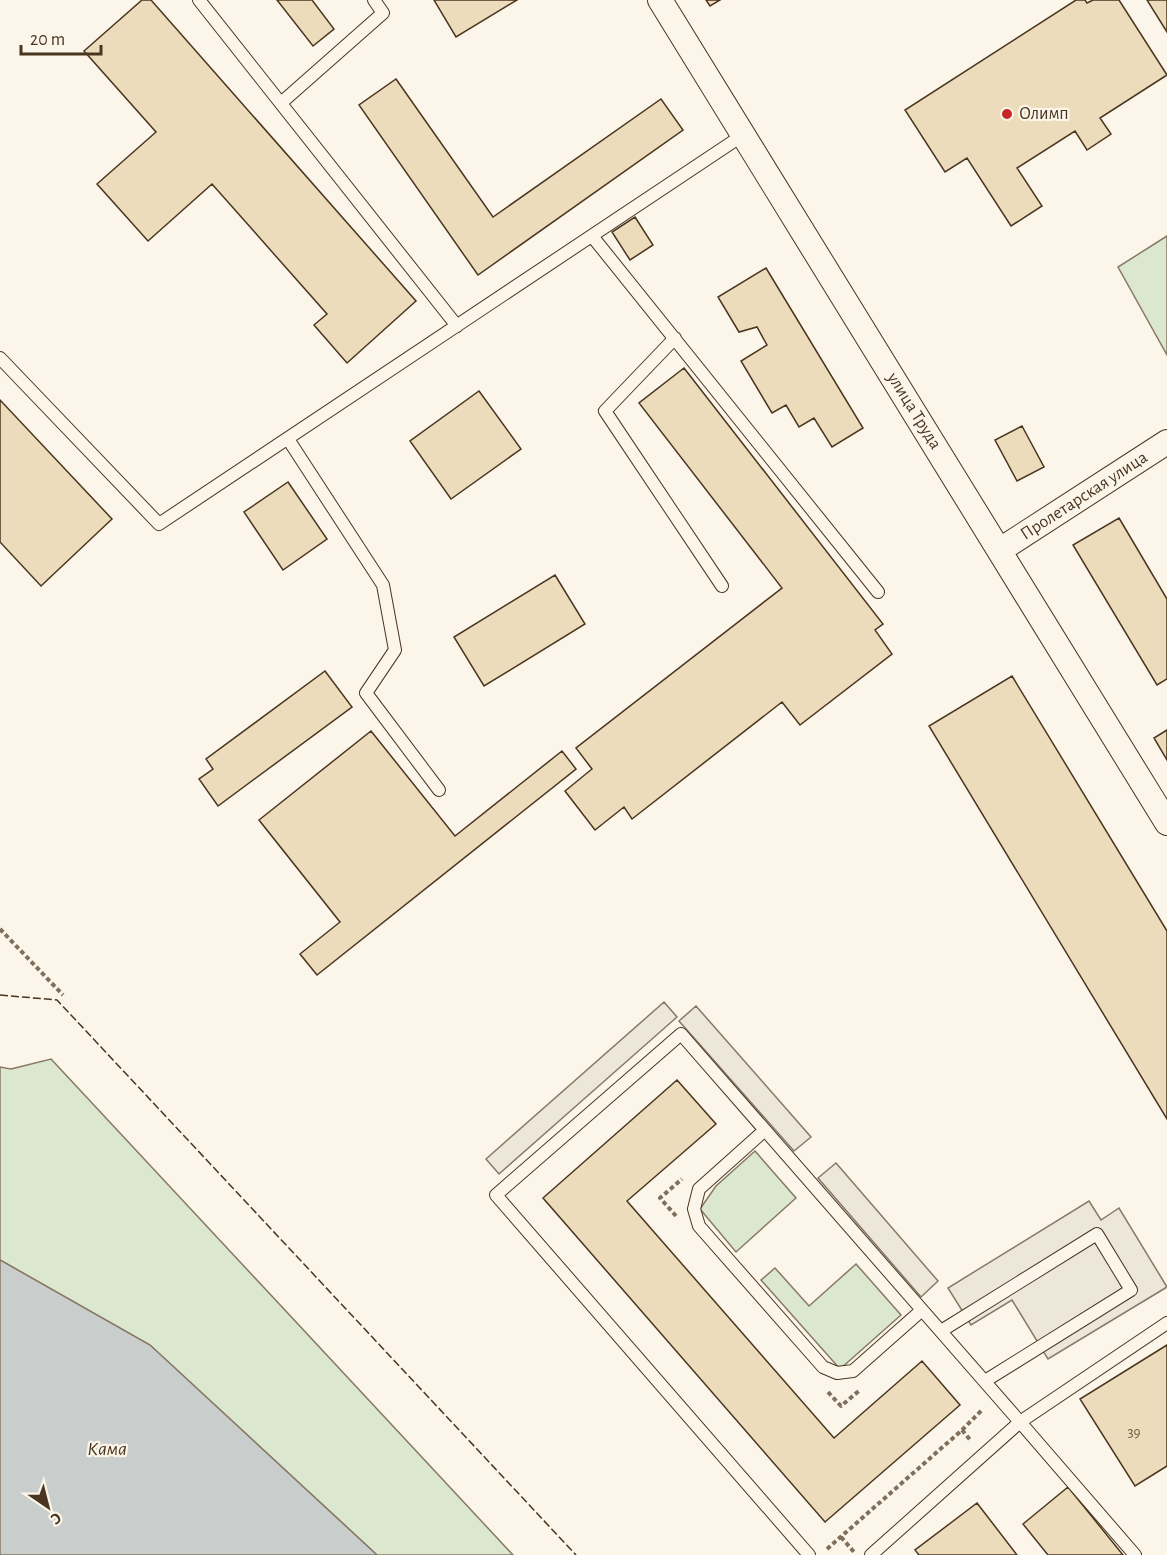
<svg xmlns="http://www.w3.org/2000/svg" width="1167" height="1555" font-family="'Alegreya Sans',sans-serif">
<style>
.green{fill:#dce7d0;stroke:#887966;stroke-width:1.5}
.parking{fill:#ede7d9;stroke:#887966;stroke-width:1.5}
.water{fill:#c9cecd;stroke:#887966;stroke-width:1.5}
.building{fill:#ecdcbc;stroke:#4a3520;stroke-width:1.5}
.lines{fill:none;stroke-linecap:round;stroke-linejoin:round}
.lane-casing{stroke:#4a3520;stroke-width:14}
.street-casing{stroke:#4a3520;stroke-width:26}
.path{stroke:#7f6f5c;stroke-width:4;stroke-dasharray:4.5 3;stroke-linecap:butt}
.lane{stroke:#fbf6e9;stroke-width:12}
.street{stroke:#fbf6e9;stroke-width:24}
.fence{stroke:#4a3520;stroke-width:1.5;stroke-dasharray:8 3;stroke-linecap:butt}
.poi-dot{fill:#c62828;stroke:#fbf6e9;stroke-width:2}
.labels{text-anchor:middle;dominant-baseline:central;stroke-width:4.5;stroke-linejoin:round;paint-order:stroke}
.number-label{font-size:15px;fill:#725f47}
.poi-label{font-size:18px;fill:#4a3520;stroke:#fbf6e9;text-anchor:start}
.street-label{font-size:18px;fill:#4a3520;stroke:#fbf6e9}
.water-label{font-size:20px;font-style:italic;fill:#4a3520;stroke:#fbf6e9}
</style>
<rect width="100%" height="100%" fill="#fbf6e9"/>
<path class="green" d="M1167 236V355L1118 267Z
M51 1059 513 1555H377L150 1345 0 1260V1067L11 1069Z
M755 1151 796 1198 736 1252 700 1209 716 1186Z
M856 1264 901 1315 840 1369 761 1280 775 1268 809 1306Z"/>
<path class="parking" d="M664 1002 677 1017 499 1174 486 1159Z
M696 1006 811 1137 794 1151 679 1021Z
M836 1163 938 1281 921 1297 818 1178Z
M1089 1201 1101 1220 1119 1208 1167 1287 1048 1359 1012 1300 971 1325 948 1288Z"/>
<path class="water" d="M0 1260 150 1345 377 1555H0Z"/>
<path class="building" d="M142 0H151L416 301 347 363 314 325 327 314 212 184 148 241 97 184 156 132 84 51Z
M277 0H312L334 29 313 46Z
M434 0H517L456 37Z
M706 0H720L710 6Z
M1076 0H1085L1087 3 1093 0H1119L1167 75 1100 118 1111 134 1087 150 1075 131 1017 168 1042 206 1011 226 967 158 945 172 905 110Z
M1147 0H1167V32Z
M396 79 493 217 661 99 683 130 478 275 359 105Z
M635 217 653 245 630 260 612 232Z
M766 268 863 428 832 447 814 418 799 427 786 405 772 413 741 361 767 345 757 327 739 332 718 297Z
M684 368 883 624 875 630 892 654 800 725 782 702 632 819 624 807 595 830 565 791 592 769 576 748 782 588 639 403Z
M479 391 521 449 451 499 410 441Z
M0 400 112 519 41 586 0 542Z
M1022 426 1044 467 1017 481 995 440Z
M288 482 327 539 283 570 244 512Z
M1119 518 1167 599V679L1157 685 1073 545Z
M555 575 585 624 484 686 454 637Z
M325 671 352 707 218 806 199 779 213 769 206 759Z
M1012 676 1167 931V1119L929 726Z
M1167 730V760L1154 738Z
M371 731 455 836 562 751 576 769 317 975 300 954 340 922 259 820Z
M677 1080 716 1124 627 1201 654 1232 834 1438 922 1361 960 1405 825 1522 543 1198Z
M1167 1345V1466L1135 1486 1080 1399Z
M1068 1487 1123 1555H1048L1023 1524Z
M977 1503 1017 1555H919L915 1550Z"/>
<g class="lines">
<defs>
<path id="lane" d="M199 0 457 326
M281 103 383 13 374 0
M592 236 878 592
M675 338 605 411 722 586
M0 358 159 524 743 135
M288 439 383 585 395 650 366 693 439 790
M765 1130 699 1189 694 1209 699 1226 823 1367 837 1373 853 1371 922 1310
M941 1331 1097 1234 1131 1290 985 1381
M809 1555 496 1195 681 1034 1020 1422 871 1555
M1135 1555 1020 1422 1167 1323"/>
<path id="street" d="M660 0 1167 823
M1000 550 1167 442"/>
</defs>
<use href="#lane" class="lane-casing"/>
<use href="#street" class="street-casing"/>
<path class="path" d="M0 929 63 995
M676 1216 660 1198 682 1179
M828 1392 841 1406 860 1390
M962 1430 983 1409
M841 1537 854 1552
M827 1549 962 1430 971 1441"/>
<use href="#lane" class="lane"/>
<use href="#street" class="street"/>
<path class="fence" d="M0 995 57 1000 576 1555"/>
</g>
<circle class="poi-dot" cx="1007" cy="114" r="6"/>
<g class="labels">
<g class="number-label">
<text x="1134" y="1432">39</text>
</g>
<g class="poi-label">
<text x="1019" y="114">Олимп</text>
</g>
<g class="street-label">
<text transform="translate(914 411) rotate(58)">улица Труда</text>
<text transform="translate(1084 496) rotate(-33)">Пролетарская улица</text>
</g>
<g class="water-label">
<text x="107" y="1449">Кама</text>
</g>
</g>
<g transform="translate(48 1507) rotate(145)" stroke="#fbf6e9" stroke-width="4.5" paint-order="stroke">
<path d="M0-4.5L10 22L0 15L-10 22Z" fill="#4a3520"/>
<text y="-9" font-size="16" font-weight="bold" text-anchor="middle" fill="#4a3520">С</text>
</g>
<path d="M21 45v9h80v-9" fill="none" stroke="#4a3520" stroke-width="3"/>
<text x="30" y="45" font-size="18" fill="#4a3520" stroke="#fbf6e9" stroke-width="4.5" paint-order="stroke">20 m</text>
</svg>
